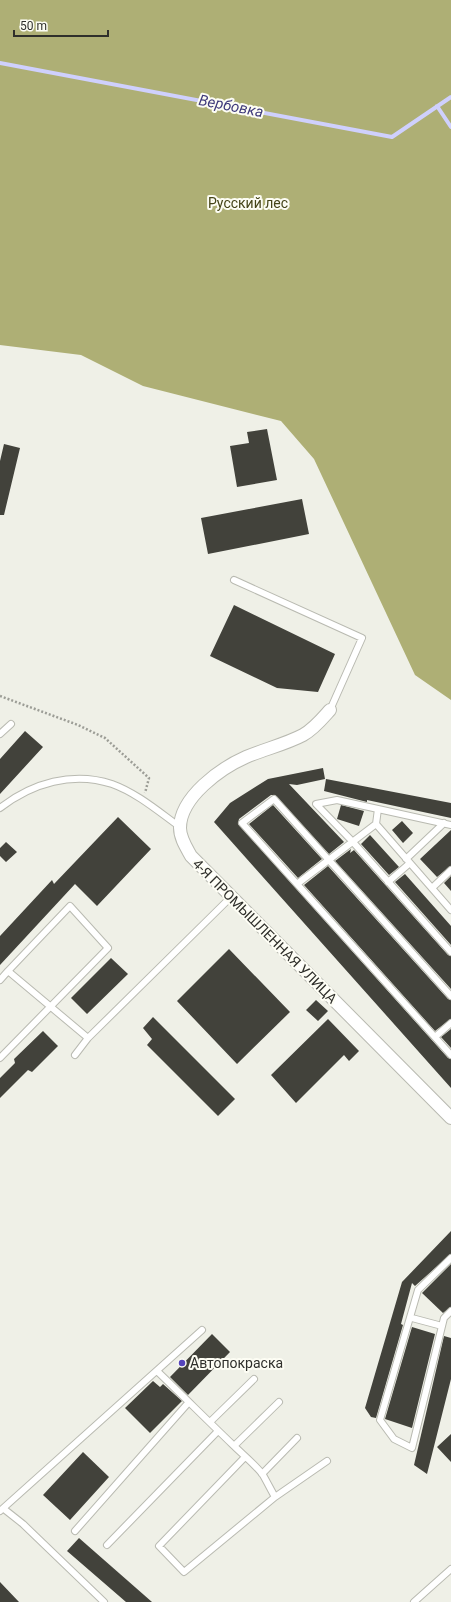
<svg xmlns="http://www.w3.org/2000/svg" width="451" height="1602" font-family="Roboto,sans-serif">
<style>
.forest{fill:#aeaf75}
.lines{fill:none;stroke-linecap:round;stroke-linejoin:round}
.stream{stroke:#cfd0fd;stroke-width:4}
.building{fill:#42423b}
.service-casing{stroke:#b9bab1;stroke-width:8}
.minor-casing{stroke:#b9bab1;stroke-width:14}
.path{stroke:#9c9d96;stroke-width:2.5;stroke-dasharray:2 2;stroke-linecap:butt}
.service{stroke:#fff;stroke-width:6}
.minor{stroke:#fff;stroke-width:12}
.poi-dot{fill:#5544bc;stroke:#fdfdf4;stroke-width:1.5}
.labels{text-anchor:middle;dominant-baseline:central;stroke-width:4;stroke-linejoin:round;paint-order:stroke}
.park-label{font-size:14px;fill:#454418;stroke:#fdfdf4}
.street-label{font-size:14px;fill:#2f2f2b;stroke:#fdfdf4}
.poi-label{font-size:14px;fill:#2f2f2b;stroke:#fdfdf4;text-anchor:start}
.water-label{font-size:15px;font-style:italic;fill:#3f3a7b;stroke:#fdfdf4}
</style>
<rect width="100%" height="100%" fill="#eff0e7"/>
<path class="forest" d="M0 0H451V700L415 675 314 459 281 421 143 386 81 355 0 345Z"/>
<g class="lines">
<path class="stream" d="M0 63 392 137 451 97
M437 106 451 127"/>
</g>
<path class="building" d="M267 429 277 480 237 487 230 446 249 443 247 432Z
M4 444 20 448 4 515H0V461Z
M302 499 309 534 208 554 201 518Z
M234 605 335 654 318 692 277 688 210 656Z
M25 731 43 747 0 794V759Z
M323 768 325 779 297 785 289 784 344 842 329 854 275 795H271L239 819 238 824 448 1058 451 1059V1088L214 822 230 803 268 779Z
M326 779 451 803V818L367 800V802L324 791Z
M273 805 322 859 298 878 249 824Z
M341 805 364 811 359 826 337 819Z
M118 817 151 849 97 906 75 884 0 965V936L52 880 54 884Z
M402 821 413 833 403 843 392 830Z
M451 830V866L437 877 420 859Z
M370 835 399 867 389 875 361 844Z
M6 842 17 852 6 862 0 856V848Z
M351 849 350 853 354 850 448 955 451 956V989L335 861Z
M328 866 448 999 451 1000V1019L435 1031 304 885Z
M405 874 451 926V945L395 882Z
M451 876V891L444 883Z
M229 949 290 1012 237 1064 177 1001Z
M111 958 128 974 87 1014 71 998Z
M316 1000 328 1011 318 1021 306 1010Z
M153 1017 235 1099 218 1116 147 1045 152 1039 143 1028Z
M328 1019 359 1051 349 1061 344 1055 296 1103 271 1075Z
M451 1029V1048L441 1037Z
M43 1031 58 1046 32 1072 28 1070 0 1098V1078L15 1063 14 1059Z
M451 1231V1254L415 1286 412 1283 401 1324 403 1325 376 1418 371 1417 365 1408 402 1282Z
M451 1264V1307L443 1313 422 1293Z
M412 1327 435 1334 412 1428 385 1419Z
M212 1334 230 1352 188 1395 170 1377Z
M444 1336 451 1338V1379L427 1474 414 1465Z
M153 1381 160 1387 163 1384 182 1401 150 1433 125 1408Z
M451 1434V1462L437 1447Z
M83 1452 109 1477 70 1520 43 1495Z
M79 1538 152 1602H126L67 1551Z
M0 1582 19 1602H0Z"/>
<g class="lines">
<defs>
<path id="service" d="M234 580 362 638 330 710
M0 734 11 724
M0 808C32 783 73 771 112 784 137 793 159 812 180 827
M378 809 451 825
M376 824 378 809 337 800 316 804 352 841 451 952
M406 859 444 823
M388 882 410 863
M297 884 242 823 274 799 451 996
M432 888 451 870
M451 910 376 824 297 884 451 1055
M0 980 8 971 88 1038
M435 1037 451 1023
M75 1055 88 1038 231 897
M0 1058 108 948 70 906 8 971
M451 1258 418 1290 380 1420 394 1439 412 1448 444 1318 451 1311
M412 1318 442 1326
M157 1371C182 1395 207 1420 232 1444 242 1454 255 1464 263 1475 267 1482 271 1490 275 1497L184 1572 159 1546 245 1457
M210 1422 254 1379
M234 1446 279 1402
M262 1474 297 1438
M275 1497 327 1461
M4 1509 23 1524 104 1602
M0 1511 202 1330
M75 1531 189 1402
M107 1545 218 1431
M414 1602 451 1569"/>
<path id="minor" d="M330 710C322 719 314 729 303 735 286 744 265 749 246 757 221 768 180 797 180 828 180 838 186 847 191 856L451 1118"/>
</defs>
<use href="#service" class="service-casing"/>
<use href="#minor" class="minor-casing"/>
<path class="path" d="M0 696 78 725 105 738 149 778 145 793"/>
<use href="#service" class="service"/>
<use href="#minor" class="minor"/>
</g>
<circle class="poi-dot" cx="182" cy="1363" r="4"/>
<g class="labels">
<g class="park-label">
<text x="248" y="203">Русский лес</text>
</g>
<g class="street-label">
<text transform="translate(265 931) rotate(45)">4-Я ПРОМЫШЛЕННАЯ УЛИЦА</text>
</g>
<g class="poi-label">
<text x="190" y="1363">Автопокраска</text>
</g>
<g class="water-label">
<text transform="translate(231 106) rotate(11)">Вербовка</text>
</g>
</g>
<path d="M14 30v6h94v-6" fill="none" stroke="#2f2f2b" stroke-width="2"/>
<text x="20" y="30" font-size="12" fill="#2f2f2b" stroke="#fdfdf4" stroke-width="3" paint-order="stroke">50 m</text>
</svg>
